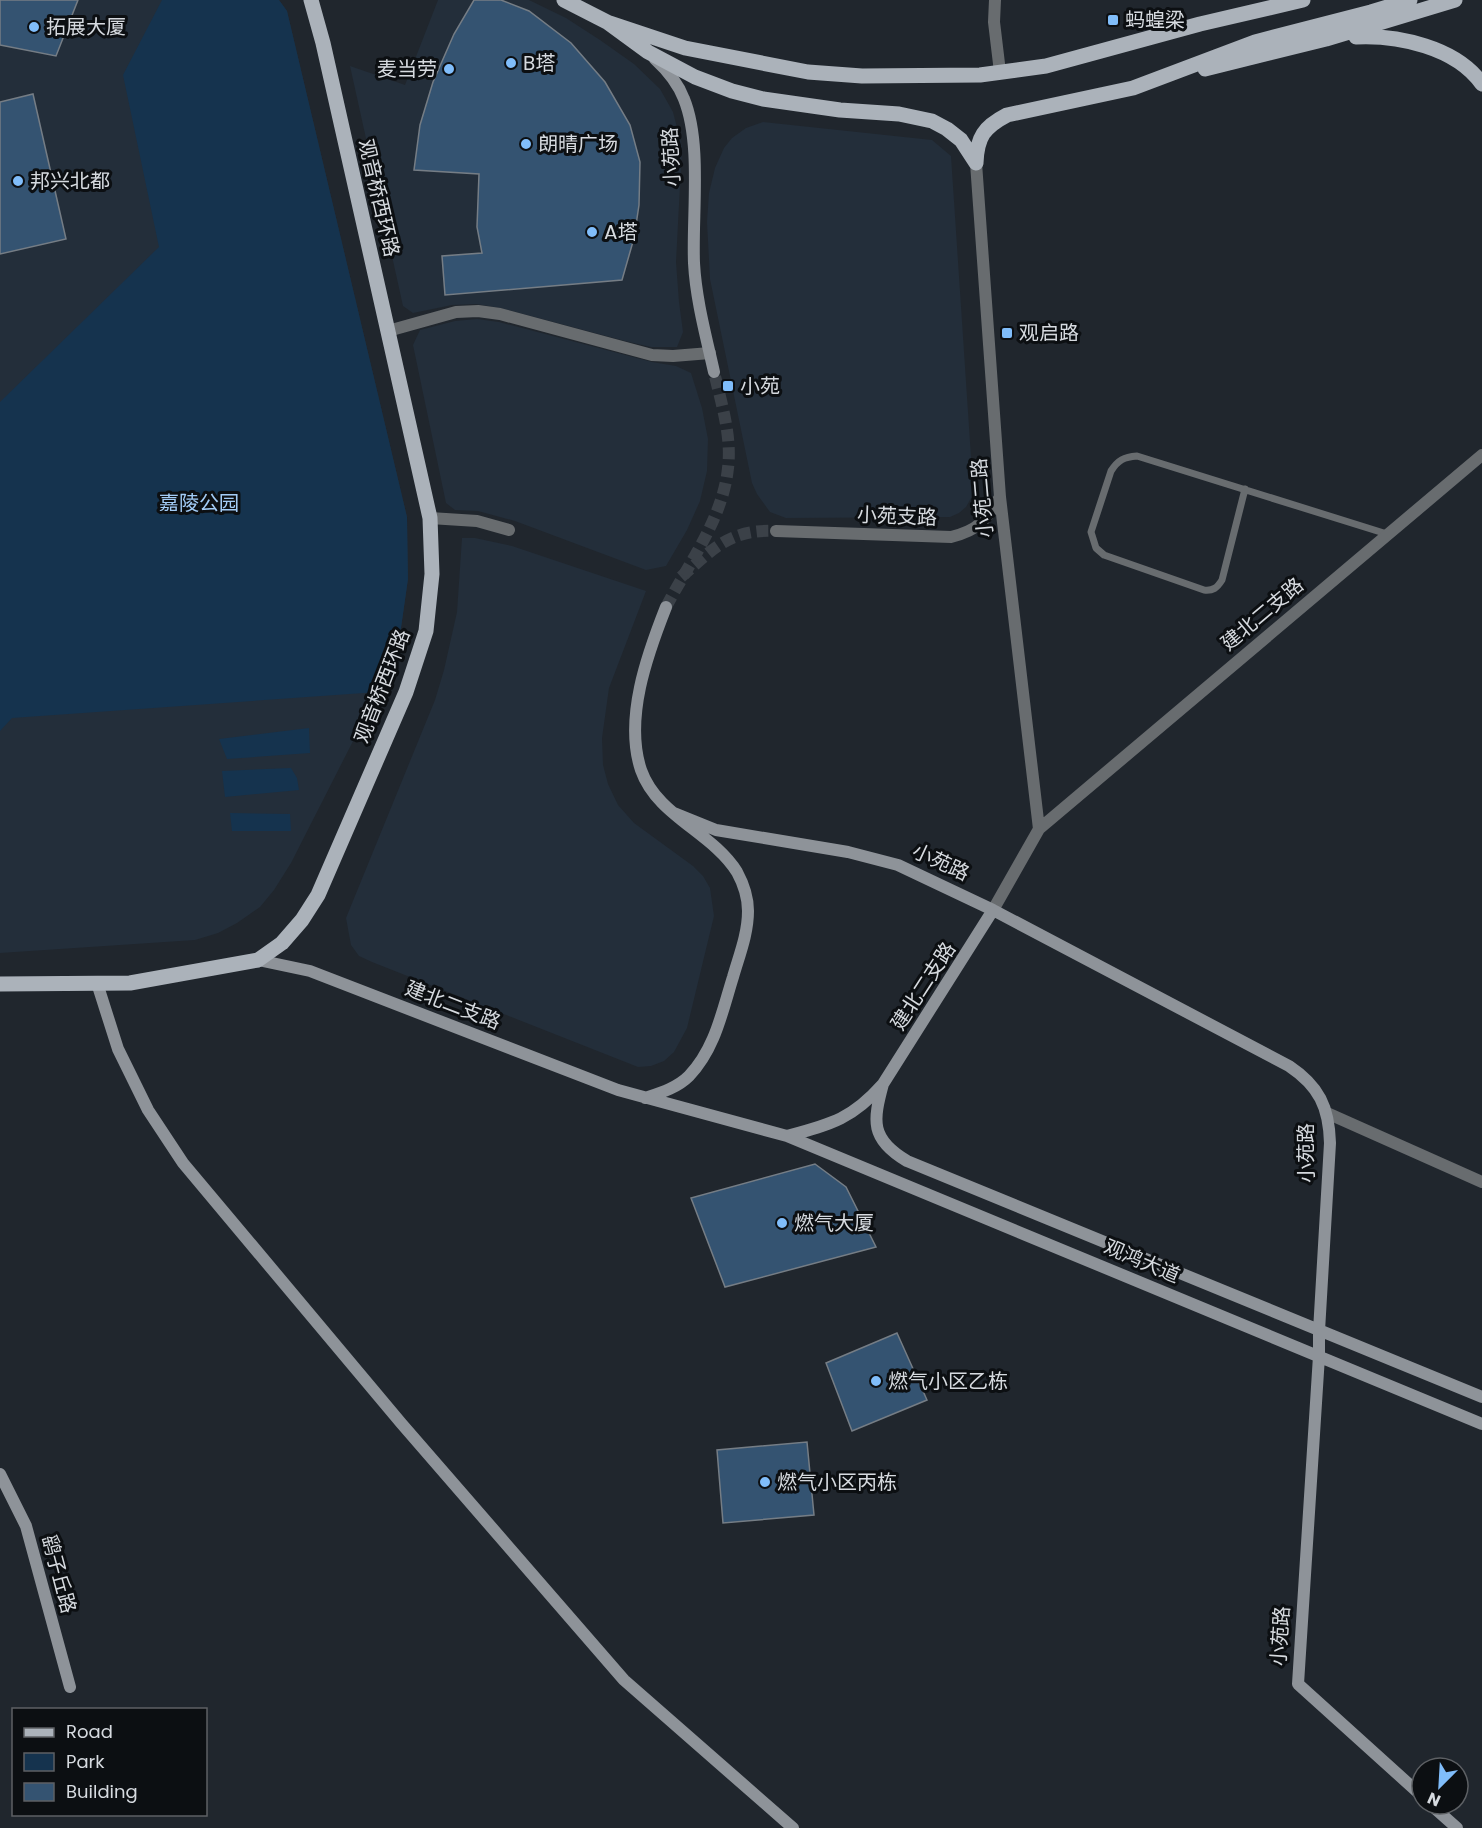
<svg xmlns="http://www.w3.org/2000/svg" width="1482" height="1828" font-family="Poppins,'Noto Sans SC',sans-serif">
<style>
.built{fill:#232e3a}
.green{fill:#15334e}
.building{fill:#345371;stroke:#757d85;stroke-width:1.5}
.lines{fill:none;stroke-linecap:round;stroke-linejoin:round}
.street-tunnel{stroke:#3b4148;stroke-width:12;stroke-dasharray:12 6;stroke-linecap:butt}
.secondary-tunnel{stroke:#3b4148;stroke-width:12;stroke-dasharray:12 6;stroke-linecap:butt}
.lane{stroke:#686c6f;stroke-width:7}
.street{stroke:#686c6f;stroke-width:12}
.secondary{stroke:#8e9399;stroke-width:12}
.primary{stroke:#abb2ba;stroke-width:15}
.poi-dot{fill:#80bdfa;stroke:#0c0f12;stroke-width:2}
.labels{text-anchor:middle;dominant-baseline:central;stroke-width:6;stroke-linejoin:round;paint-order:stroke}
.poi-label{font-size:20px;fill:#d6dadf;stroke:#0c0f12;text-anchor:start}
.street-label{font-size:20px;fill:#d6dadf;stroke:#0c0f12}
.park-label{font-size:20px;fill:#a3ccf6;stroke:#0c0f12}
</style>
<rect width="100%" height="100%" fill="#20262d"/>
<path class="built" d="M0 0H279L287 11 407 517 408 579 401 628 378 692 291 863 274 890 260 907 237 923 218 933 195 940 0 953Z
M438 0H529L566 18 600 40 634 64 660 89 673 112 682 147 676 262 679 302 683 332 677 347H651L625 341 500 308 476 304 452 305 413 313 403 306 350 66 405 85Z
M763 122 932 140 951 156 973 487 971 498 966 507 959 513 950 517 786 518 770 512 757 494 752 483 710 279 707 222 709 193 715 168 724 148 732 138 746 128Z
M477 319 499 322 652 362 676 366 691 373 702 408 708 439 707 471 700 501 687 530 666 566 646 570 515 521 478 511 455 510 446 503 413 345 420 330 455 321Z
M462 538H475L512 546 646 591 609 688 602 738 603 765 608 784 618 805 634 823 693 866 703 876 710 888 714 916 687 1028 674 1052 664 1061 651 1066 638 1067 372 962 359 956 351 945 346 918 435 700 444 670 457 612Z"/>
<path class="green" d="M162 0H279L287 11 407 517 408 579 401 628 378 692 12 718 0 731V402L159 247 123 75Z
M309 728 310 753 227 759 219 739Z
M291 768 297 778 299 790 225 797 222 771Z
M230 813 290 814 291 831H232Z"/>
<path class="building" d="M0 0H78L56 56 0 45Z
M474 0H501L529 11 571 43 605 82 630 125 640 162 639 205 634 238 622 280 445 295 442 256 482 253 477 227 479 174 414 170 420 125 433 82 454 34Z
M33 94 66 239 0 254V102Z
M815 1164 846 1187 876 1247 725 1287 691 1198Z
M897 1333 927 1400 852 1431 826 1363Z
M807 1442 814 1515 723 1523 717 1450Z"/>
<g class="lines">
<path class="street-tunnel" d="M681 577C714 548 730 529 776 531"/>
<path class="secondary-tunnel" d="M666 607C689 563 723 518 728 468 732 436 721 402 714 372"/>
<path class="lane" d="M1245 489 1222 580C1217 588 1213 591 1204 590L1104 555 1096 548 1091 532 1111 471C1118 460 1124 457 1137 456L1387 534"/>
<path class="street" d="M995 0 994 22 1000 72
M976 163 1000 497 1039 829
M388 331 456 312 478 311 500 314 652 355 673 356 710 353
M430 518 477 521 509 530
M776 531 951 537C979 530 985 521 1000 497
M993 910 1039 829 1482 455
M1327 1113 1482 1182"/>
<path class="secondary" d="M655 59C667 70 678 83 684 99 702 143 692 215 694 263 696 300 706 336 714 372
M674 813 716 830 848 852 898 865 993 910 1289 1066C1319 1086 1329 1107 1330 1143L1319 1331V1356L1298 1684 1422 1796
M258 960 310 971 618 1090 787 1136 1482 1424
M97 983 118 1049 148 1110 183 1163 401 1423 624 1680 793 1828
M883 1084C873 1121 870 1139 907 1161L1482 1397
M645 1098C660 1093 677 1088 689 1076 715 1049 722 1012 733 977 739 956 748 934 748 911 748 898 743 883 737 872 712 832 657 816 641 770 624 719 647 655 666 607
M787 1136C832 1124 852 1119 883 1084L993 910
M0 1474 26 1526 70 1687
M1430 1804 1457 1828"/>
<path class="primary" d="M564 0 607 22 648 52 695 77 732 91 763 99 840 110 899 114 932 121 947 129 961 140 976 163
M607 22 685 48 808 72 862 76 980 75 1046 66 1200 24 1303 0
M1356 37C1398 35 1456 47 1482 84
M1205 69 1326 39 1455 0
M976 163C977 137 984 127 1007 115L1133 88 1255 42 1371 12 1410 0
M0 984 130 983 258 960 282 943 302 920 318 895 406 692 426 631 432 574 430 518 323 43 311 0"/>
</g>
<g class="poi-dot">
<rect x="1107" y="14" width="12" height="12" rx="3"/>
<circle cx="34" cy="27" r="6"/>
<circle cx="511" cy="63" r="6"/>
<circle cx="449" cy="69" r="6"/>
<circle cx="526" cy="144" r="6"/>
<circle cx="18" cy="181" r="6"/>
<circle cx="592" cy="232" r="6"/>
<rect x="1001" y="327" width="12" height="12" rx="3"/>
<rect x="722" y="380" width="12" height="12" rx="3"/>
<circle cx="782" cy="1223" r="6"/>
<circle cx="876" cy="1381" r="6"/>
<circle cx="765" cy="1482" r="6"/>
</g>
<g class="labels">
<g class="poi-label">
<text x="1125" y="20">蚂蝗梁</text>
<text x="46" y="27">拓展大厦</text>
<text x="523" y="63">B塔</text>
<text x="437" y="69" text-anchor="end">麦当劳</text>
<text x="538" y="144">朗晴广场</text>
<text x="30" y="181">邦兴北都</text>
<text x="604" y="232">A塔</text>
<text x="1019" y="333">观启路</text>
<text x="740" y="386">小苑</text>
<text x="794" y="1223">燃气大厦</text>
<text x="888" y="1381">燃气小区乙栋</text>
<text x="777" y="1482">燃气小区丙栋</text>
</g>
<g class="street-label">
<text transform="translate(671 157) rotate(-93)">小苑路</text>
<text transform="translate(379 198) rotate(77)">观音桥西环路</text>
<text transform="translate(982 498) rotate(-95)">小苑二路</text>
<text transform="translate(897 516) rotate(2)">小苑支路</text>
<text transform="translate(1262 614) rotate(-40)">建北二支路</text>
<text transform="translate(382 686) rotate(-69)">观音桥西环路</text>
<text transform="translate(941 862) rotate(25)">小苑路</text>
<text transform="translate(923 986) rotate(-57)">建北二支路</text>
<text transform="translate(453 1005) rotate(21)">建北二支路</text>
<text transform="translate(1306 1153) rotate(-90)">小苑路</text>
<text transform="translate(1142 1261) rotate(23)">观鸿大道</text>
<text transform="translate(59 1574) rotate(75)">鹞子丘路</text>
<text transform="translate(1280 1636) rotate(-86)">小苑路</text>
</g>
<g class="park-label">
<text x="199" y="503">嘉陵公园</text>
</g>
</g>
<rect x="12" y="1708" width="195" height="108" fill="#0c0f12" stroke="#5d6064" stroke-width="1.5"/>
<rect x="24" y="1728" width="30" height="9" fill="#abb2ba" stroke="#5d6064" stroke-width="1.5"/>
<text x="66" y="1738" font-size="18" fill="#d6dadf">Road</text>
<rect x="24" y="1753" width="30" height="18" fill="#15334e" stroke="#5d6064" stroke-width="1.5"/>
<text x="66" y="1768" font-size="18" fill="#d6dadf">Park</text>
<rect x="24" y="1783" width="30" height="18" fill="#345371" stroke="#5d6064" stroke-width="1.5"/>
<text x="66" y="1798" font-size="18" fill="#d6dadf">Building</text>
<g transform="translate(1440 1786) rotate(204)"><circle r="28" fill="#0c0f12" stroke="#5d6064" stroke-width="1.5"/>
<path d="M0-4.5L10 22L0 15L-10 22Z" fill="#80bdfa"/>
<text y="-9" font-size="16" font-weight="bold" text-anchor="middle" fill="#d6dadf">N</text>
</g>
</svg>
